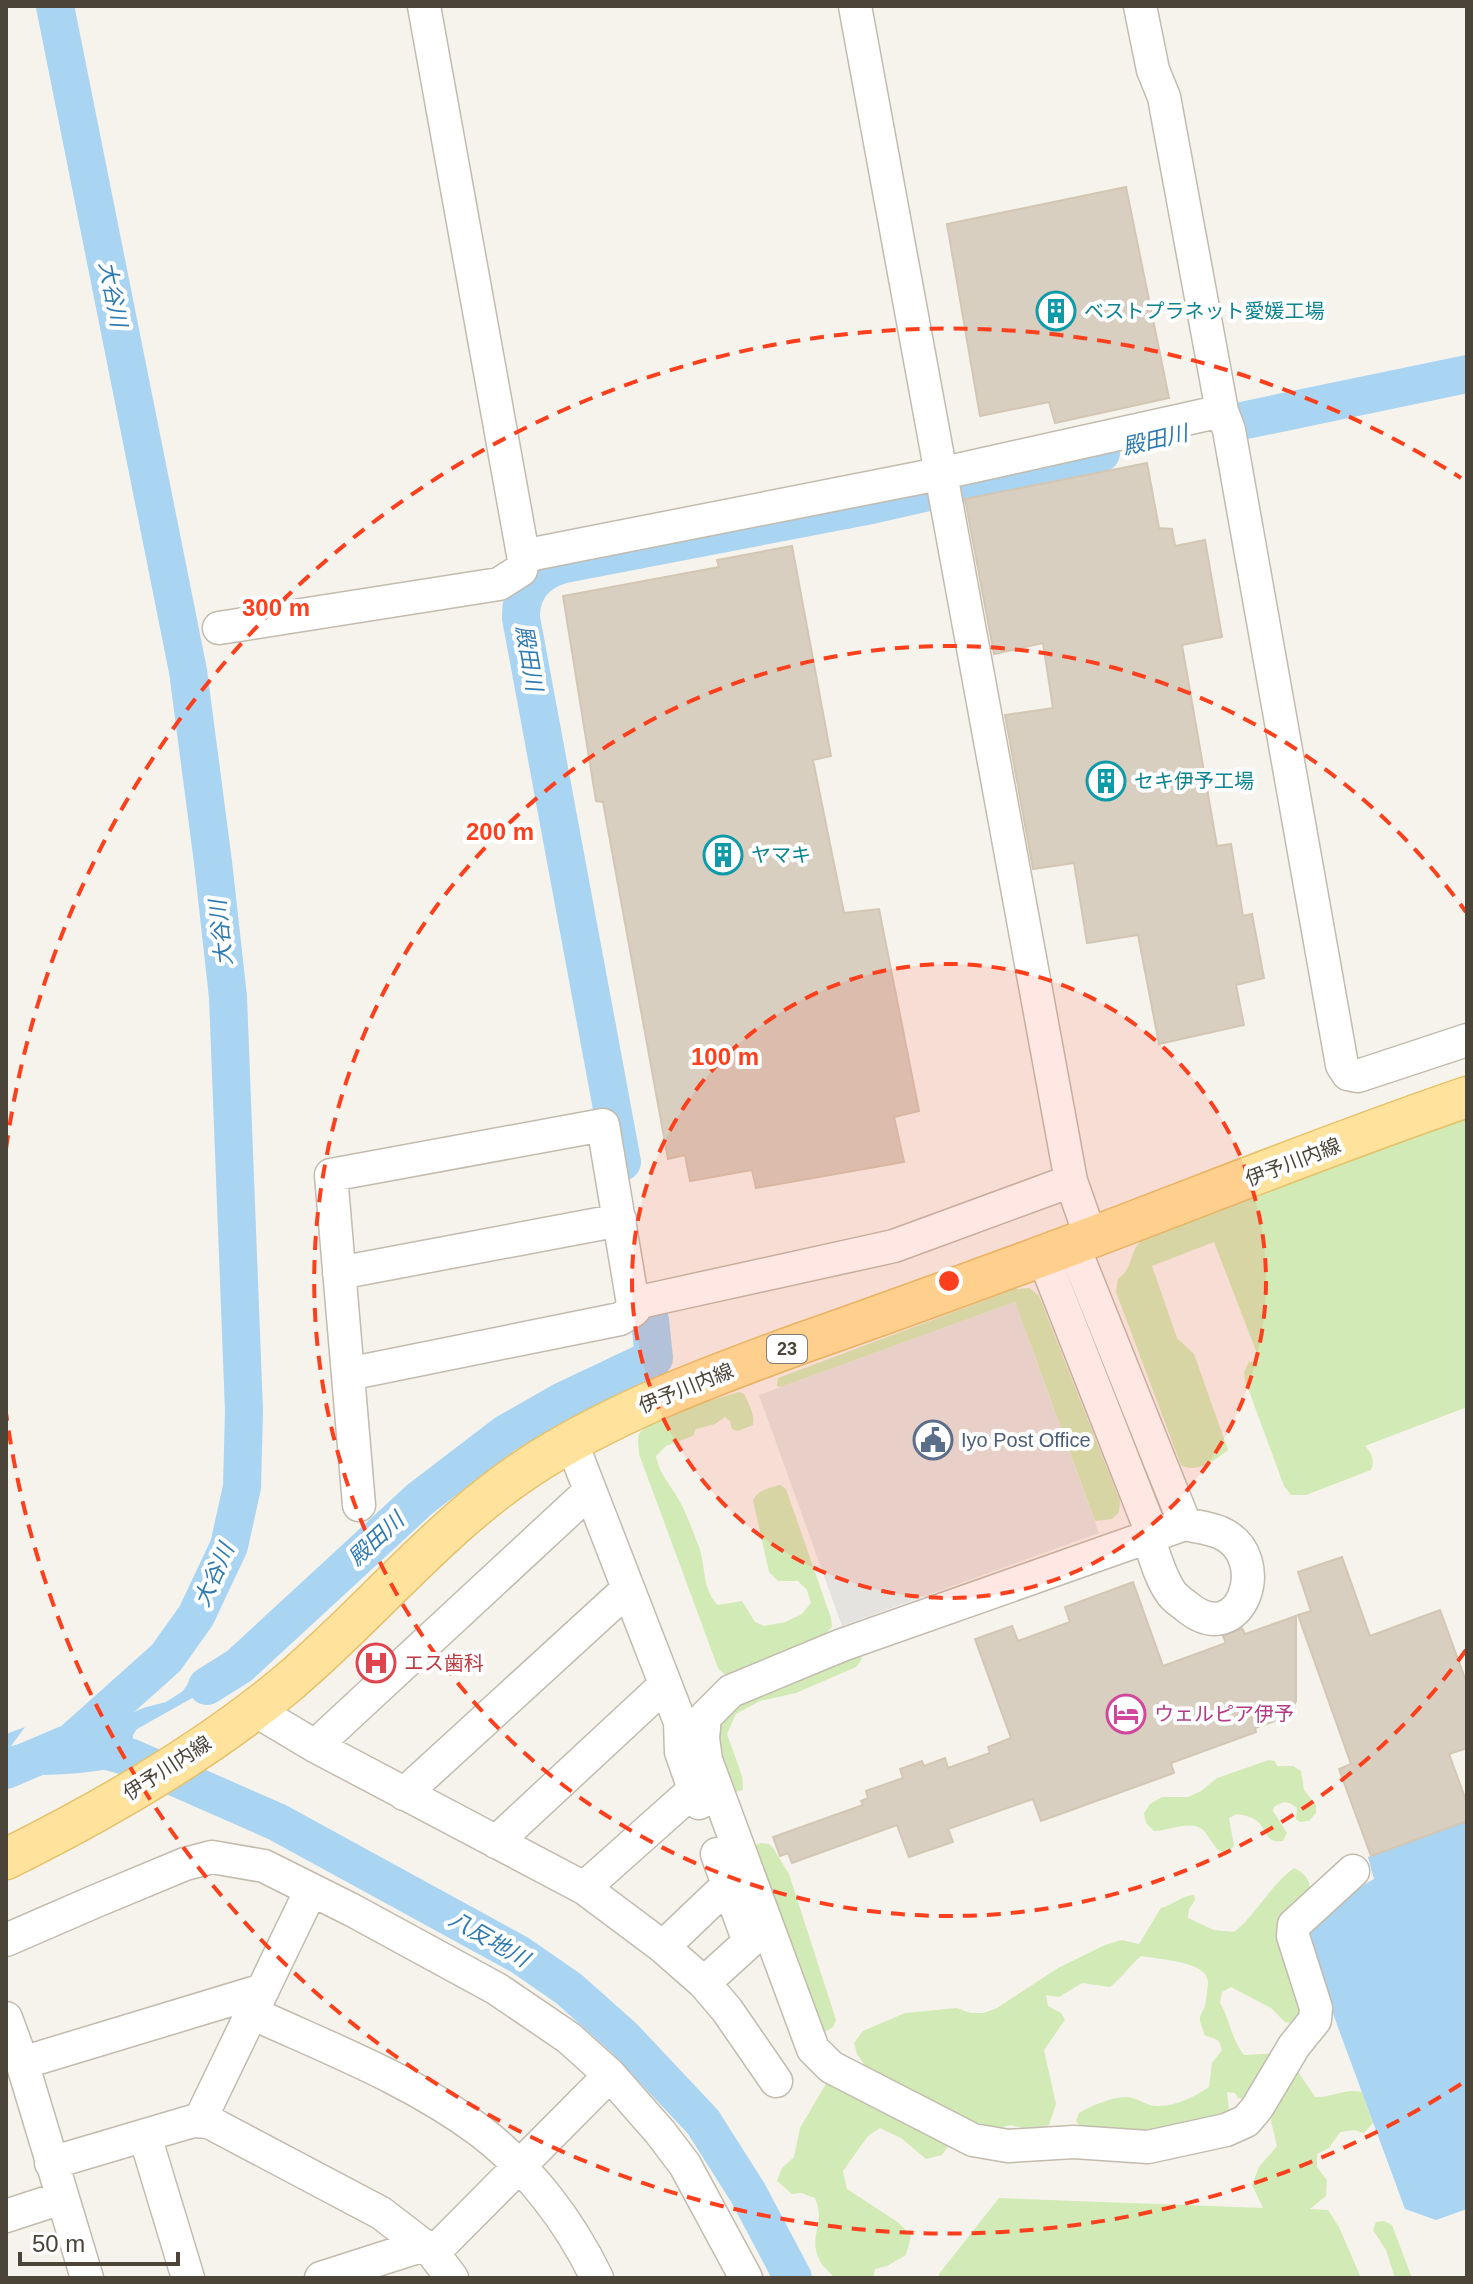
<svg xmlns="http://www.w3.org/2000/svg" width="1473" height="2284" font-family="Arial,'Noto Sans JP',sans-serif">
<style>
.green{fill:#d2eab5}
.parking{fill:#e5e3e0}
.water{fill:#a9d4f2}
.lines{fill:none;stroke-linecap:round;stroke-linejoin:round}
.river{stroke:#a9d4f2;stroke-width:38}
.building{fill:#d8cfc1;stroke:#d3c7b4;stroke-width:2}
.minor-casing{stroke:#c2bbae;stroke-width:35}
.major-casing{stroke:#e6c16a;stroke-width:43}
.minor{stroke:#fff;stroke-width:32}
.major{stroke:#ffe39c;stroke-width:40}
.ring{fill:none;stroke:#fc3f1d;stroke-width:4;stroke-dasharray:14 10}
.labels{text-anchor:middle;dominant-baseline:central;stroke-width:8;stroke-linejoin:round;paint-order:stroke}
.shield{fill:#fff;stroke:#817c74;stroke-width:2}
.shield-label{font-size:18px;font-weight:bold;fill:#4b4439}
.culture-label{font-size:20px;fill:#0d838f;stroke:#fff;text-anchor:start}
.street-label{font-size:20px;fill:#4b4439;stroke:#fff}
.service-label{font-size:20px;fill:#4e5e75;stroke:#fff;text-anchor:start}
.health-label{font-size:20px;fill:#be3a42;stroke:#fff;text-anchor:start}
.hotel-label{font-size:20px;fill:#b23c85;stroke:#fff;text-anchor:start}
.water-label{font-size:22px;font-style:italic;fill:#2e7ab2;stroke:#fff}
.centre{fill:#fc3f1d;stroke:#fff;stroke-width:4}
.ring-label{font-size:24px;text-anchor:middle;font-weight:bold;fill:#fc3f1d;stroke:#fff;stroke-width:8;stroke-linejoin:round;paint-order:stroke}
</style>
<rect width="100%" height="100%" fill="#f6f3ec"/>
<path class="green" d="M1467 1116V1407L1365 1446C1372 1454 1375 1460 1371 1470L1306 1495H1291L1284 1486 1245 1380 1244 1372 1249 1362 1260 1361 1214 1242 1152 1266 1177 1338 1194 1354 1228 1450C1216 1460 1197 1474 1181 1465L1116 1292 1118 1279C1136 1266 1127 1248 1148 1235Z
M1030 1288 1039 1296 1120 1501 1119 1512 1112 1519 1095 1521 1015 1302 781 1387 777 1386 778 1378 1015 1289Z
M739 1392 744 1394C749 1404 755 1415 753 1425L738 1431 732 1429 730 1421 725 1417 715 1424 696 1429 693 1436 666 1446 656 1456C659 1472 667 1481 676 1495 686 1511 692 1529 699 1547 706 1567 702 1590 718 1605L742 1601 755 1622 764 1626 785 1622 802 1614 811 1603 807 1590 798 1581H778L769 1572 753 1500C758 1490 769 1488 780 1485L786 1489 831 1618 832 1627 824 1635 733 1675 724 1674 718 1668 639 1454C639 1449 637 1440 639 1435 645 1417 720 1398 739 1392Z
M860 1654 862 1659 856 1667 796 1693 760 1701 736 1714 727 1734 742 1776 743 1790 735 1792 725 1786 714 1721 724 1708Z
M1269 1760 1275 1761 1277 1766H1293L1301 1771 1304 1790 1316 1805V1813L1309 1821 1300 1822 1296 1819 1297 1808C1289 1801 1283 1800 1274 1807L1273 1811 1287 1833 1283 1841C1265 1844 1268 1830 1257 1821 1252 1817 1244 1815 1237 1814L1229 1818 1234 1846 1228 1852 1219 1851C1213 1845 1207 1833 1202 1829 1189 1820 1168 1831 1154 1831L1146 1823 1144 1813 1150 1804 1162 1797H1188L1201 1791 1217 1778Z
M761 1843 769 1844 773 1848 789 1874 836 2020 833 2027 825 2032 818 2031 753 1850 756 1845Z
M1294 1868C1307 1874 1310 1881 1311 1895L1307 2005 1301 2024 1285 2022 1271 2008 1231 1987 1222 1992 1220 2003C1230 2019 1231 2039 1244 2055L1280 2053 1299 2073 1315 2097C1332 2098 1345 2088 1362 2092L1373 2123 1364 2133 1354 2130 1340 2132 1329 2148 1317 2154V2167L1327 2180 1326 2196 1310 2209 1328 2210 1339 2227 1361 2278H940L939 2274 999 2198 1263 2208 1252 2185 1259 2167 1277 2146 1271 2121 1275 2105 1238 2098 1235 2093 1227 2092 1229 2112C1206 2125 1158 2133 1131 2133 1114 2132 1097 2128 1081 2127L1076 2121 1079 2113C1091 2106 1111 2097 1126 2097 1137 2097 1146 2106 1156 2106 1174 2107 1195 2097 1209 2087L1212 2063 1222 2050C1219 2036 1215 2040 1204 2035 1204 2029 1199 2023 1200 2017 1201 2013 1204 2010 1205 2006 1206 2001 1208 1986 1208 1982 1208 1961 1156 1959 1141 1956 1129 1966 1123 1977 1110 1987L1082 1983 1059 1997 1046 1995 1048 2006 1061 2013 1065 2020 1044 2050 1056 2104 1049 2125 1033 2131 1011 2125 996 2129 974 2126 868 2070 857 2054 854 2043 863 2031 905 2013 957 2008 970 2013H984L997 2008 1058 1968 1105 1945 1122 1940 1139 1944 1161 1908C1173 1905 1183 1895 1194 1895L1195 1900 1189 1909 1188 1918 1214 1930 1234 1932C1258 1913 1270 1885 1294 1868Z
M827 2082 949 2145 942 2155 926 2159 901 2138 880 2128 868 2136 843 2171 847 2189 899 2223 911 2236 906 2255 887 2266 875 2269 873 2278H835C829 2272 821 2265 818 2257 809 2234 826 2224 815 2198L802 2193 792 2194 777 2181 782 2168 794 2157 800 2128Z
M1384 2221 1392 2225 1412 2278H1395L1386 2250 1373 2230 1376 2222Z"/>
<path class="parking" d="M1015 1302 1099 1533 842 1626 759 1395Z"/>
<path class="water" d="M247 1653 253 1661 242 1670 137 1729 133 1735V1744L139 1751 149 1754C107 1778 53 1773 6 1777V1734L25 1727 11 1746 96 1729 143 1708 166 1702 183 1691 190 1680 199 1672 203 1681Z
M1467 1821V2209L1436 2220 1405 2209 1304 1935 1351 1892 1374 1879 1368 1857Z"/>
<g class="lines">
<path class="river" d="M1246 420 1467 374
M622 1162 521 618C520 589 537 571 564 564L871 505 1101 453
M207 1686 239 1666 420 1499 505 1434 561 1402 654 1358 650 1320
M89 1746 129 1757 277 1822 520 1955 569 1989 624 2038 703 2122 748 2193 793 2278
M6 1770 72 1742 166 1658 196 1616 229 1546 242 1487 244 1411 228 997 213 862 188 671 55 6"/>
</g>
<path class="building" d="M1126 187 1169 398 1055 423 1049 402 980 416 947 224Z
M1147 463 1159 528 1172 529 1175 546 1205 540 1222 637 1182 645 1217 846 1231 844 1243 916 1252 914 1264 978 1236 985 1244 1025 1159 1044 1138 935 1087 943 1074 863 1033 869 1005 715 1053 708 1043 643 994 654 965 499Z
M792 546 831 756 813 760 844 913 879 909 919 1111 894 1117 904 1162 756 1188 752 1170 690 1181 685 1155 668 1159 603 802 596 801 563 596 719 567 717 560Z
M1342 1557 1370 1636 1440 1610 1467 1684V1748L1449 1754 1467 1803V1821L1371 1856 1339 1769 1351 1764 1298 1615 1311 1611 1298 1572Z
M1133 1582 1163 1666 1226 1643 1223 1636 1242 1628 1245 1634 1296 1616V1701L1291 1711 1283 1718 1255 1728 1256 1732 1171 1763 1174 1773 1041 1821 1033 1799 948 1829 953 1842 909 1857 897 1825 792 1863 788 1853 780 1856 773 1837 863 1805 861 1801 868 1798 866 1791 903 1778 900 1769 922 1761 924 1766 945 1758 948 1768 990 1753 988 1747 1011 1738 975 1639 1012 1626 1018 1641 1070 1622 1065 1607Z"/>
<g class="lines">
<defs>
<path id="minor" d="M855 6 1071 1181 1091 1238
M1140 6 1153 70 1164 97 1222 411 1229 430 1342 1065 1348 1074 1358 1076 1467 1040
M524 560 533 554 939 474 1222 411
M219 628 499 584 521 570 524 560 424 6
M1073 1245 1185 1524
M1043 1256 1153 1536
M339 1273 620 1220
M635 1303 894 1246 1071 1181
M348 1374 620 1319 634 1310 603 1125 331 1175 359 1505
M571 1441 680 1722 681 1752 699 1803
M1148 1537C1155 1556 1160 1578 1172 1594 1176 1599 1181 1602 1186 1606 1241 1653 1274 1557 1221 1533 1210 1528 1197 1527 1185 1524L842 1645 731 1691 705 1717 703 1738 706 1760 813 2049 831 2067 973 2140 1008 2146 1074 2142 1148 2147 1226 2130 1246 2121 1257 2108 1294 2046 1315 2020 1316 2008 1293 1936 1294 1925 1353 1871
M253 1709 315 1746 584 1888 663 1947 704 1983 727 2010 776 2081
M315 1746 590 1491
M404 1794 628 1589
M496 1842 665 1685
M584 1888 694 1790
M6 1940 96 1901 185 1864 212 1857 264 1866 352 1910 497 1989 569 2038 610 2075 660 2132 685 2165 746 2278
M663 1947 729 1884
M704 1983 749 1942 717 1854
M252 2013C328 2048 412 2080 480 2131 530 2169 570 2222 597 2278
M6 2018 21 2059 87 2278
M22 2063 263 1990
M200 2120 311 1890
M145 2136 188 2278
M51 2163 193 2121 209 2122 381 2213 433 2253 452 2278
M6 2216 61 2198
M433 2253 610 2075
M321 2278 424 2245"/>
<path id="major" d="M6 1859C103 1811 199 1756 283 1687 371 1614 442 1521 540 1460 622 1409 709 1377 799 1344 865 1321 931 1297 996 1273 1154 1216 1308 1151 1467 1097"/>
</defs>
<use href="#minor" class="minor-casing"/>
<use href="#major" class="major-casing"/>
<use href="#minor" class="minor"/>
<use href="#major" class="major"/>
</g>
<circle cx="949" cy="1281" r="317" fill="#fc3f1d" fill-opacity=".12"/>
<g class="ring">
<circle cx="949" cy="1281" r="317"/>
<path d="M1466 1650A635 635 0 1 1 1466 912"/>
<path d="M1461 2084A952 952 0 0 1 6 1413M6 1149A952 952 0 0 1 1461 478"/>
</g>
<defs>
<symbol id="building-ring" viewBox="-11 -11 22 22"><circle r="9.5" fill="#fff" stroke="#0f9aa8" stroke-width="1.5"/><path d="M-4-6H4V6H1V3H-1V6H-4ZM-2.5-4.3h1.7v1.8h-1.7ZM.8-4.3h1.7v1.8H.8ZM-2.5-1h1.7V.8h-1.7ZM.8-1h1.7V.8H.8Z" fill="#0f9aa8"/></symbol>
<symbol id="civic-ring" viewBox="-11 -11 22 22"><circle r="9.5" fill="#fff" stroke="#5c6f8a" stroke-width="1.5"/><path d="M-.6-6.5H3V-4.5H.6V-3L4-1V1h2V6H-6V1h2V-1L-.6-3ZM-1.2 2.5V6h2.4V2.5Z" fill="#5c6f8a"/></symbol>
<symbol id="hospital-ring" viewBox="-11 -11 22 22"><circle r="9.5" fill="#fff" stroke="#e0444e" stroke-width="1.5"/><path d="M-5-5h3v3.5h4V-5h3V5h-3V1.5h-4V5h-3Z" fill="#e0444e"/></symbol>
<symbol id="hotel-ring" viewBox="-11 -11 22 22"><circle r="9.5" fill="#fff" stroke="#d1479c" stroke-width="1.5"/><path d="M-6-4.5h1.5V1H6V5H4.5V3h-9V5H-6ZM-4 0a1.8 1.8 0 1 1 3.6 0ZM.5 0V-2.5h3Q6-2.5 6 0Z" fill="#d1479c"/></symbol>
</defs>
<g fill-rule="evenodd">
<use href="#building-ring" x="1034" y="289" width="44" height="44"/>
<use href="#building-ring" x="1084" y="759" width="44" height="44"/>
<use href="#building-ring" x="701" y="833" width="44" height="44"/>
<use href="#civic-ring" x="911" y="1418" width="44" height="44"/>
<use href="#hospital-ring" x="354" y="1641" width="44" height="44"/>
<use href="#hotel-ring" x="1104" y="1692" width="44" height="44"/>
</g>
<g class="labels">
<rect class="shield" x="767" y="1335" width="40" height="28" rx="6"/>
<g class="shield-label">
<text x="787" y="1349">23</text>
</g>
<g class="culture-label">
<text x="1084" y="311">ベストプラネット愛媛工場</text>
<text x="1134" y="781">セキ伊予工場</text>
<text x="751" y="855">ヤマキ</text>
</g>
<g class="street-label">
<text transform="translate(1293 1162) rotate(-21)">伊予川内線</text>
<text transform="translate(686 1388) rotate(-22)">伊予川内線</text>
<text transform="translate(167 1768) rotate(-33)">伊予川内線</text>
</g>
<g class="service-label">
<text x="961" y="1440">Iyo Post Office</text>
</g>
<g class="health-label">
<text x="404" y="1663">エス歯科</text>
</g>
<g class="hotel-label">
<text x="1154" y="1714">ウェルピア伊予</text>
</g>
<g class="water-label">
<text transform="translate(113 294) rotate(79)">大谷川</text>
<text transform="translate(1155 440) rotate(-13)">殿田川</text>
<text transform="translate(529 658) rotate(80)">殿田川</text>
<text transform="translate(221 933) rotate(-96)">大谷川</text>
<text transform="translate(376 1539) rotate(-43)">殿田川</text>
<text transform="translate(214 1575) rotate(-66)">大谷川</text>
<text transform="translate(489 1939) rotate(30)">八反地川</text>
</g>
</g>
<circle cx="949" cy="1281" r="12" class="centre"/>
<g class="ring-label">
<text x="276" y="616">300 m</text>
<text x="500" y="840">200 m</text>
<text x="725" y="1065">100 m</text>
</g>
<rect width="1473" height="2284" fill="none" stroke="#4b4439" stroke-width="16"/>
<path d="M20 2252v12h158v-12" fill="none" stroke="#4b4439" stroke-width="4"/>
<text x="32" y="2252" font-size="24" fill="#4b4439" stroke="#ffffff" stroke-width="6" paint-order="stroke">50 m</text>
</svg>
